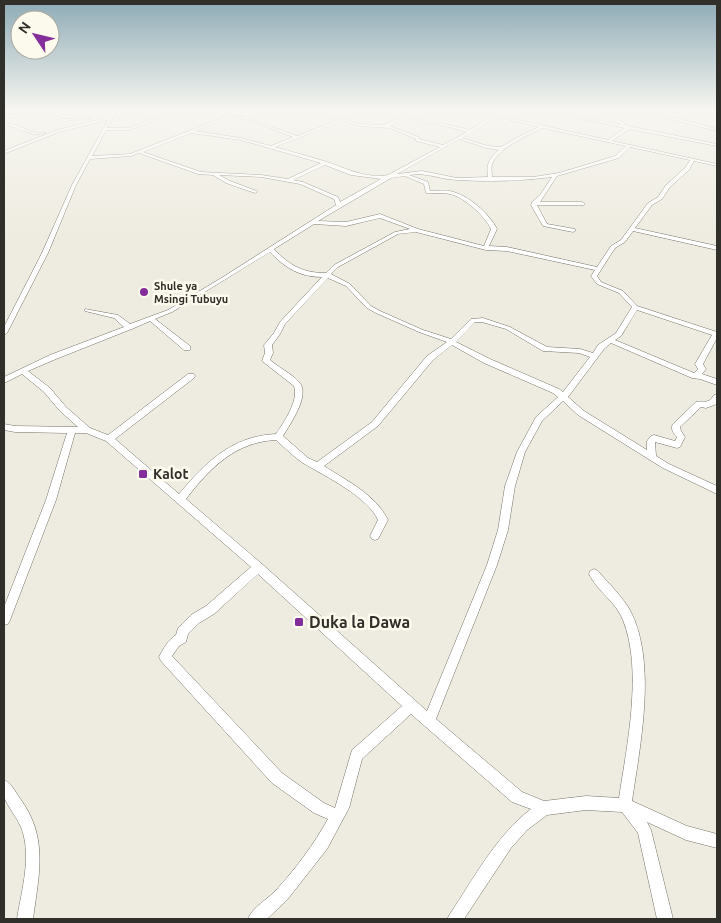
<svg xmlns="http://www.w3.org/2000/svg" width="721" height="923" font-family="Ubuntu,sans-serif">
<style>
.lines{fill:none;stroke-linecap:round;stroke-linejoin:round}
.street-casing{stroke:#747267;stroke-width:1}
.street{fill:#fff;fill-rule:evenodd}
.poi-dot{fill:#842e9b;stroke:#fcf9ed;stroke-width:2}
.labels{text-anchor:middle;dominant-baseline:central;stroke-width:5;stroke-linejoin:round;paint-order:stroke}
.far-poi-label{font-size:11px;font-weight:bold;fill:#302f2a;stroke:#fcf9ed;text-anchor:start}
.poi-label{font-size:14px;font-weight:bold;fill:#302f2a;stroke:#fcf9ed;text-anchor:start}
.near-poi-label{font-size:16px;font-weight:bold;fill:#302f2a;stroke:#fcf9ed;text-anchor:start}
</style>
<rect width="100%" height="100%" fill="#eeece0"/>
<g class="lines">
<defs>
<path id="street" d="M58 110H69L4 118V116Z
M113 110H117L107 128H128L179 110H184L129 130H106L92 156 130 154 229 115 214 110C224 110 234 117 243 117 252 117 259 110 268 110L247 118 297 136 338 120 305 110H311L360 124 384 125 415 110H420L409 116 432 124 437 122 470 130C480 124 499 110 510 110L500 116 608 140 625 128 539 110H546L621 125 610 117 615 110H619L614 117 628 126 717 144V146L629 129 612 141 717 164V166L694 161 689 170 670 187 662 199 652 205 635 228 717 246V250L633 231 625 242 615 248 597 276 601 282 623 291 637 306 717 332V338L703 364 706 369 702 374 717 379V385L700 379 692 378 611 343 604 349 568 397 584 411 647 450V441L651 436 654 435 675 441 677 437C674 434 670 429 673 424L696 402C705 400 708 405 714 395L717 394V404L706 408 701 407 680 427 681 431 685 437 680 447 677 448 655 442 656 456 669 464 717 486V494L663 468 578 415 563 401 542 421 525 452 515 486 508 530 497 565 436 719 522 792 544 801 586 796 619 798C627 745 643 670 623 620 616 602 597 591 589 574L590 571 594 569 598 571C609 584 623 597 631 612 657 664 640 746 632 801L687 826 717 834V848L686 840 647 822 651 830 673 919H657L638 833 622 812 586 810 547 815 527 830 511 848 464 919H447L450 914C474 878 496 836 531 809L512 802 411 714 362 759 349 808 327 849 287 900 267 919H248C253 906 269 899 278 888 297 867 314 844 328 819L314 813 272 783 161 661 159 657C163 649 169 639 176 635L178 628 191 615 206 606 251 567 106 441 86 433H75L56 500 10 620 8 624 4 625V607L46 500 67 433 15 432 4 430V424L15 426 78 427 60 411 44 392 22 374 4 383V377L50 355 124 327 114 318 85 311V309L118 315 130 324 168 310 223 277 336 205 334 199 300 184 261 177 219 175 230 181 257 191V192L255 193 226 183 213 175 198 174 139 153 131 156 90 159 76 185 48 253 7 333 4 335V327L42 253 72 185 108 120 59 132 6 153H4V151L57 130 109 117ZM233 116 259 124 293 137 271 146 241 138 195 131ZM406 117 432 126 437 124 467 132 443 145 419 139V137L390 126ZM497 117 539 127 518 137 501 147 488 146 462 138ZM342 121 360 126 390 128 416 139V141L440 147 388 175C365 179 346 168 324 161 308 156 292 152 275 147ZM543 128 626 146 615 156 559 173 533 177H492C492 173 491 169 492 165 496 149 528 135 543 128ZM191 133 241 140 321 163 288 179 261 175 201 172 143 152ZM459 139 486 148 499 150C489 158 486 165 488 177L457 178 422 171 397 174ZM630 147 690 160 685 168 666 185 658 197 648 203 621 240 611 246 597 267 507 247 489 246 497 229C489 213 468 195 450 191 444 190 437 191 430 191L428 182 409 175C429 172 440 180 459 180 489 182 522 181 552 177L540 195 532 202 531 205 543 226 573 232 575 231V229L547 224 537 205H584L585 204 582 202H540L557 176 619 158ZM325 165 351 175 381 179 340 202 338 197 303 182 293 180ZM405 176 424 184 426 193C434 194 442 192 450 194 464 197 485 216 491 229L484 246 418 229 380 214 346 222 318 221 391 178ZM380 218 410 229 395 232 334 265 326 273C303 273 290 266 274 249L314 224 346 226ZM416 232 486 250 507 251 595 270 591 276 597 284 619 293 632 307 616 333 598 345 593 353 580 349 547 347 510 327 483 318 471 319 451 339 423 330 380 311 371 306 350 284 331 274 338 267 398 234ZM270 252C285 268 300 277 322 277L280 322 274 333 264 345 265 353 262 361 294 386C299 401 284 422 276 434 232 436 206 462 179 494L115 439 194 378 195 376 194 374H188L108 435 90 428 66 407 50 388 28 371 56 359 129 330 132 329 150 321 184 350H190V346L155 319 172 312ZM328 278 346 286 367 308 376 313 419 332 447 342 427 356 372 422 317 462 308 458 283 436C290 424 311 395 299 382 291 373 279 368 270 360L273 353 272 345 280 334 285 324ZM637 310 712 335 695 364 698 369 694 373 615 340 621 336ZM475 322H482L506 329 543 351 579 353 590 357 563 392 559 389 490 359 456 342ZM452 345 484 363 553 393 558 397 536 417 517 452 505 486 498 530 487 565 427 711 262 564 186 499C210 468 235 442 276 440 285 448 294 457 303 463 325 476 368 497 378 520L370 536 372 539 375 540 378 539 388 520C375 494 347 481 324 466L378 426 433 360ZM258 574 402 706 352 750 335 808 324 803 282 773 172 656 179 646 186 642 188 634 199 623 214 614Z
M131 110H135L122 120H120V118Z
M621 110C649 109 690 122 717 129V131L670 119Z
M55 116 63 119 90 118 92 119 63 121 54 118Z
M4 123 16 125 32 132 46 133C31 138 19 127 4 125Z
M4 780C11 783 15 791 19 797 49 837 39 873 33 919H17C21 893 30 864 24 837 21 821 11 813 5 799 2 794 4 786 4 780Z"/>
</defs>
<use href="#street" class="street-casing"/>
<use href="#street" class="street"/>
</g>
<linearGradient id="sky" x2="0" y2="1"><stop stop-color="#8eabb6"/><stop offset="0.46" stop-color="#f7f6f1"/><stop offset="1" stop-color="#f7f6f1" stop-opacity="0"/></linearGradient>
<rect width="721" height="239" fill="url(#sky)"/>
<g class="poi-dot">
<circle cx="144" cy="292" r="5"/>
<rect x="138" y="469" width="10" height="10" rx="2.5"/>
<rect x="294" y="617" width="10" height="10" rx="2.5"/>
</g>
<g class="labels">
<g class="far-poi-label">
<text x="154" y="286">Shule ya<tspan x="154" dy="13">Msingi Tubuyu</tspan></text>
</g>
<g class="poi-label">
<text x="153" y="474">Kalot</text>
</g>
<g class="near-poi-label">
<text x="309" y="622">Duka la Dawa</text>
</g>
</g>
<rect width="721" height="923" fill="none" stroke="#302f2a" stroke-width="10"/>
<g transform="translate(35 35) rotate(305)"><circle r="24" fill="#fcf9ed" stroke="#aaa89f"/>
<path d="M0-4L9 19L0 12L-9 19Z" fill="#842e9b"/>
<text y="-8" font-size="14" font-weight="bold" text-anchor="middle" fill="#302f2a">N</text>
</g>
</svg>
